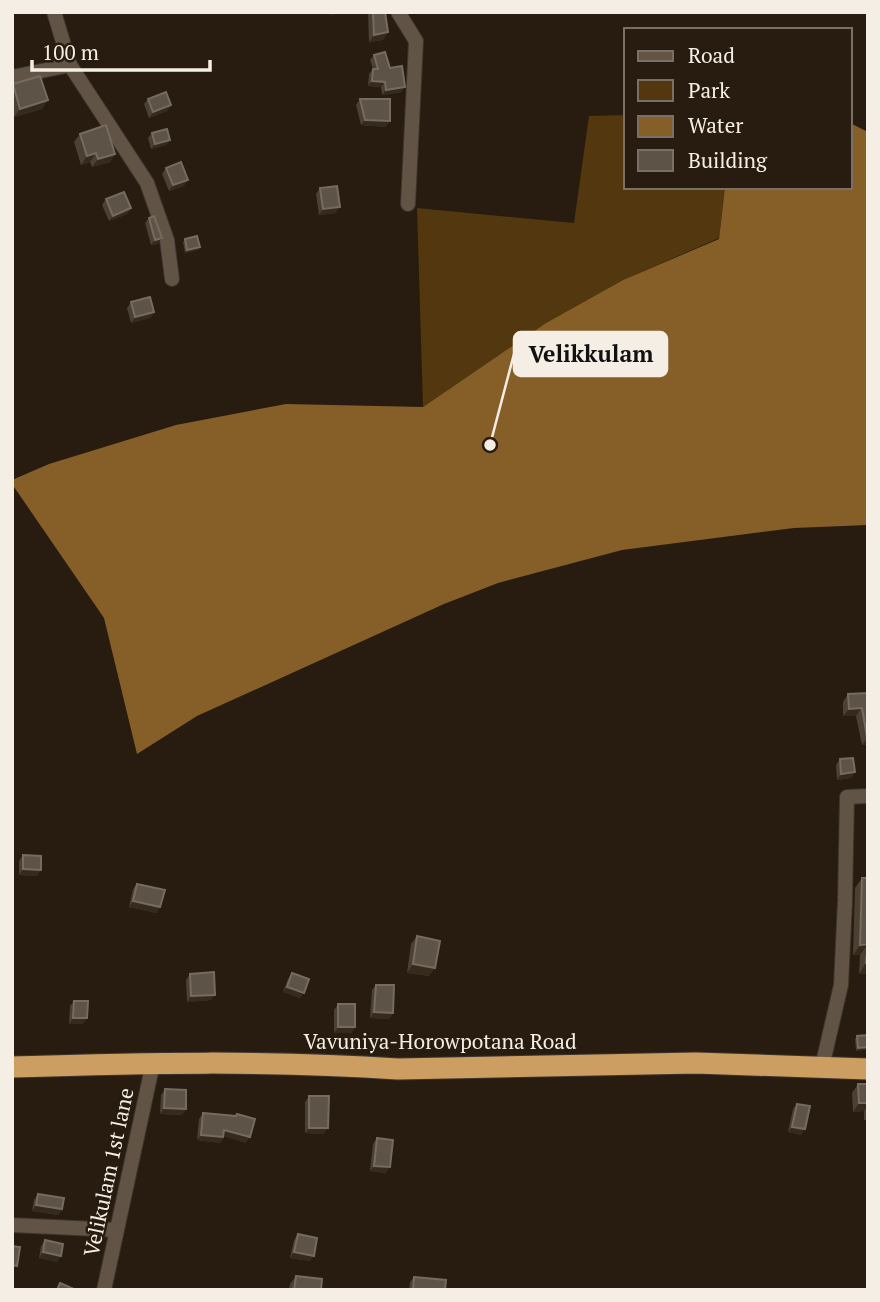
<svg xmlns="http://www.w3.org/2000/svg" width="880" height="1302" font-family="'PT Serif',serif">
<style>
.green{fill:#53370e}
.water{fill:#865f28}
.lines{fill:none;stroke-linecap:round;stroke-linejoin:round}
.street-casing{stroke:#3d342e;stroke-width:16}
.highway-casing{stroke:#3d342e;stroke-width:23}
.street{stroke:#615445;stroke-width:14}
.highway{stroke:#cc9e61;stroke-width:21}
.wall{fill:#4b4032}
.shaded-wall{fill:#352a1c}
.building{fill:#5d5346;stroke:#756b5f;stroke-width:2}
.labels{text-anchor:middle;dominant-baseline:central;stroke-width:5;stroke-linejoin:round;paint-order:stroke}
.street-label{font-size:21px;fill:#f5eee5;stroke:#271c0f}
.leader{fill:none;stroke:#f5eee5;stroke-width:2.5}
.callout-dot{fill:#f5eee5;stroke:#271c0f;stroke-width:2.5}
.callout{fill:#f5eee5;stroke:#f5eee5;stroke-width:2.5}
.callout-label{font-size:23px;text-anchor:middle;font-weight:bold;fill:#111}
</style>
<rect width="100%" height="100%" fill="#271c0f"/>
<path class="green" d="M626 115V187H725L719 238 623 280 546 323 423 407 417 208 574 223 589 116Z"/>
<path class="water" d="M850 123 868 132V525L794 528 622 550 498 583 444 604 197 716 137 754 104 618 12 484V480L49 464 176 425 286 404 423 407 546 323 623 280 719 239 725 187H850Z"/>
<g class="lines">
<defs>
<path id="street" d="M54 12 70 65 147 183 167 240 172 279
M398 12 416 41 408 204
M12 77 70 65
M822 1067 841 985 845 901 847 797 868 796
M12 1225 117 1230
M104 1290 153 1063"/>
<path id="highway" d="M12 1067C140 1063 270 1060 398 1069L696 1063 868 1069"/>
</defs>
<use href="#street" class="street-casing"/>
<use href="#highway" class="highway-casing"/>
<use href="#street" class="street"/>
<use href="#highway" class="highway"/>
</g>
<path class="wall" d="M368 12H390L389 14H385L388 32 383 40 369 42Z
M374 55 390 68 402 92 382 95 381 87 368 86 369 74 373 69 370 60Z
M13 84 48 100 42 109 14 117 12 111Z
M148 99 171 105 167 111 149 118 144 104Z
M360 99 386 127 361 125 356 105Z
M152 133 170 140 166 145 151 149 148 138Z
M80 134 115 154 110 162 92 167 90 162 81 165 74 142Z
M166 168 184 186 169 191 162 174Z
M320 188 336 213 319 215 316 194Z
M106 199 131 208 127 214 109 221 102 205Z
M149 218 158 244 151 245 145 223Z
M185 239 200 247 198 250 185 253 183 242Z
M131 302 154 312 150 318 131 323 127 308Z
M868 693V744L862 745 856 716H843V702L848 694Z
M840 759 855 772 851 778 837 780 836 765Z
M23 855 37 876 19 875V861Z
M862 878H868V974H859L860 955H853L855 888Z
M137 884 157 913 129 907 133 889Z
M417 936 435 968 429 976 407 973 411 944Z
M292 973 300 998 283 992 288 979Z
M190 974 215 995 211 1000 187 1002 186 980Z
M376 985 393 1013 389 1019 370 1018 372 990Z
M74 1001 83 1024H69L70 1006Z
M338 1004 355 1027 351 1033H334V1010Z
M868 1035V1049L856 1051 855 1039 857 1036Z
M868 1082V1120H864V1111L853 1112 852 1093 858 1084H867Z
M165 1089 186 1109 182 1115 160 1114 161 1095Z
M309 1096 324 1134 305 1133V1102Z
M797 1104 801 1135 788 1132 793 1109Z
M203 1113 235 1116 237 1114 246 1143 224 1136 220 1143 197 1140 199 1119Z
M377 1138 386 1173 370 1171 373 1144Z
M38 1194 62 1209 58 1215 32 1211 34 1200Z
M298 1234 310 1261 290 1258 294 1240Z
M45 1240 57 1262 39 1258 41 1246Z
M296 1276 321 1290H289L290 1284Z
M414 1277 445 1290H409L410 1282Z"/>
<path class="shaded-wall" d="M332 12H344L329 16Z
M388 32 383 40 369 42 374 35Z
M372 81 385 82 381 87 368 86Z
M405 87 402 92 382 95 386 90Z
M48 100 42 109 14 117 20 109Z
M171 105 167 111 149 118 153 112Z
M365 120 390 121 386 127 361 125Z
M170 140 166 145 151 149 155 144Z
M96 153 90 162 81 165 87 156Z
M115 154 110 162 92 167 98 159Z
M188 180 184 186 169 191 173 185Z
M340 207 336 213 319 215 323 209Z
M131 208 127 214 109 221 113 216Z
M162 238 158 244 151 245 155 240Z
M200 247 198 250 185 253 187 250Z
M154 312 150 318 131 323 135 317Z
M862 708 856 716H843L849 709Z
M868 737V744L862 745Z
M855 772 851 778 837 780 841 774Z
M23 869 41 870 37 876 19 875Z
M133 901 160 907 157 913 129 907Z
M868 944 860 955H853L860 945Z
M866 963H868V974H859Z
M413 964 435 968 429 976 407 973Z
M287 987 304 993 300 998 283 992Z
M215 995 211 1000 187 1002 191 996Z
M374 1012 393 1013 389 1019 370 1018Z
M73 1018H87L83 1024H69Z
M338 1027H355L351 1033H334Z
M868 1047V1049L856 1051 858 1048Z
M859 1103H868V1106L864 1111 853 1112Z
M164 1108 186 1109 182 1115 160 1114Z
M792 1127 805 1129 801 1135 788 1132Z
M309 1128H328L324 1134 305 1133Z
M224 1130 250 1137 246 1143 220 1135Z
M201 1135 223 1137 220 1143 197 1140Z
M374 1166 390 1167 386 1173 370 1171Z
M36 1205 62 1209 58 1215 32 1211Z
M43 1252 61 1256 57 1262 39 1258Z
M294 1252 314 1256 310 1261 290 1258Z"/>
<path class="building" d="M373 12H385L388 32 374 35Z
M385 52 390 68 402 66 405 87 386 90 385 82 372 81 373 69H378L374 55Z
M40 76 48 100 20 109 13 84Z
M166 92 171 105 153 112 148 99Z
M360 99H390V121L365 120Z
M106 125 115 154 98 159 96 153 87 156 80 134Z
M167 129 170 140 155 144 152 133Z
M181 162 188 180 173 185 166 168Z
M337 186 340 207 323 209 320 188Z
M124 192 131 208 113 216 106 199Z
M154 216 162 238 155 240 149 218Z
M197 236 200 247 187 250 185 239Z
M150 297 154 312 135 317 131 302Z
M868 693V737H867L862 708 849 709 848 694Z
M853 758 855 772 841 774 840 759Z
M23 855 41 856V870L23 869Z
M862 878H868V963H866L868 944 860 945Z
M137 884 165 890 160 907 133 901Z
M417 936 440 941 435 968 413 964Z
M214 972 215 995 191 996 190 974Z
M292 973 309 979 304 993 287 987Z
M376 985H394L393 1013 374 1012Z
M74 1001H88L87 1018H73Z
M338 1004H355V1027H338Z
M868 1035V1047L858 1048 857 1036Z
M858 1084H868V1103H859Z
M165 1089 186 1090V1109L164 1108Z
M309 1096H329L328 1128H309Z
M797 1104 810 1106 805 1129 792 1127Z
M203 1113 236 1116 237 1114 255 1119 250 1137 224 1130 223 1137 201 1135Z
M377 1138 393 1140 390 1167 374 1166Z
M38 1194 64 1198 62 1209 36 1205Z
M298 1234 317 1238 314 1256 294 1252Z
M45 1240 63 1244 61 1256 43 1252Z
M12 1246 20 1247 17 1266 12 1265Z
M296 1276 322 1279 321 1290H294Z
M414 1277 446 1280 445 1290H413Z
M60 1283 74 1289 73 1290H57Z"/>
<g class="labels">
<g class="street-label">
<text x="440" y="1041">Vavuniya-Horowpotana Road</text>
<text transform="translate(108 1172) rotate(-78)">Velikulam 1st lane</text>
</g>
</g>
<path class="leader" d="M490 445L514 354"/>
<circle class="callout-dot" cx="490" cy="445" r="7"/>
<rect class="callout" x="514" y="332" width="153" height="44" rx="7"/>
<g class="callout-label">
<text x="591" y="362">Velikkulam</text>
</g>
<rect width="880" height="1302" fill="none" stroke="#f5eee5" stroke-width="28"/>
<rect x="624" y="28" width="228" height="161" fill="#271c0f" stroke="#797065" stroke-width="2"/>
<rect x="638" y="51" width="35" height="10" fill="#615445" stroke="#797065" stroke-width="2"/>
<text x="688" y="63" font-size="21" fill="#f5eee5">Road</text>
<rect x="638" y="80" width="35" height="21" fill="#53370e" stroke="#797065" stroke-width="2"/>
<text x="688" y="98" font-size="21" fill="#f5eee5">Park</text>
<rect x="638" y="116" width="35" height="21" fill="#865f28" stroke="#797065" stroke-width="2"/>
<text x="688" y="133" font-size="21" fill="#f5eee5">Water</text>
<rect x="638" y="150" width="35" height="21" fill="#5d5346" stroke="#797065" stroke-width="2"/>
<text x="688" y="168" font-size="21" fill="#f5eee5">Building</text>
<path d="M32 60v10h178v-10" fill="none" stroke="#f5eee5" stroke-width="3.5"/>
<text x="42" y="60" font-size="21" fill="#f5eee5" stroke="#271c0f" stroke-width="5" paint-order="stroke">100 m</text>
</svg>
